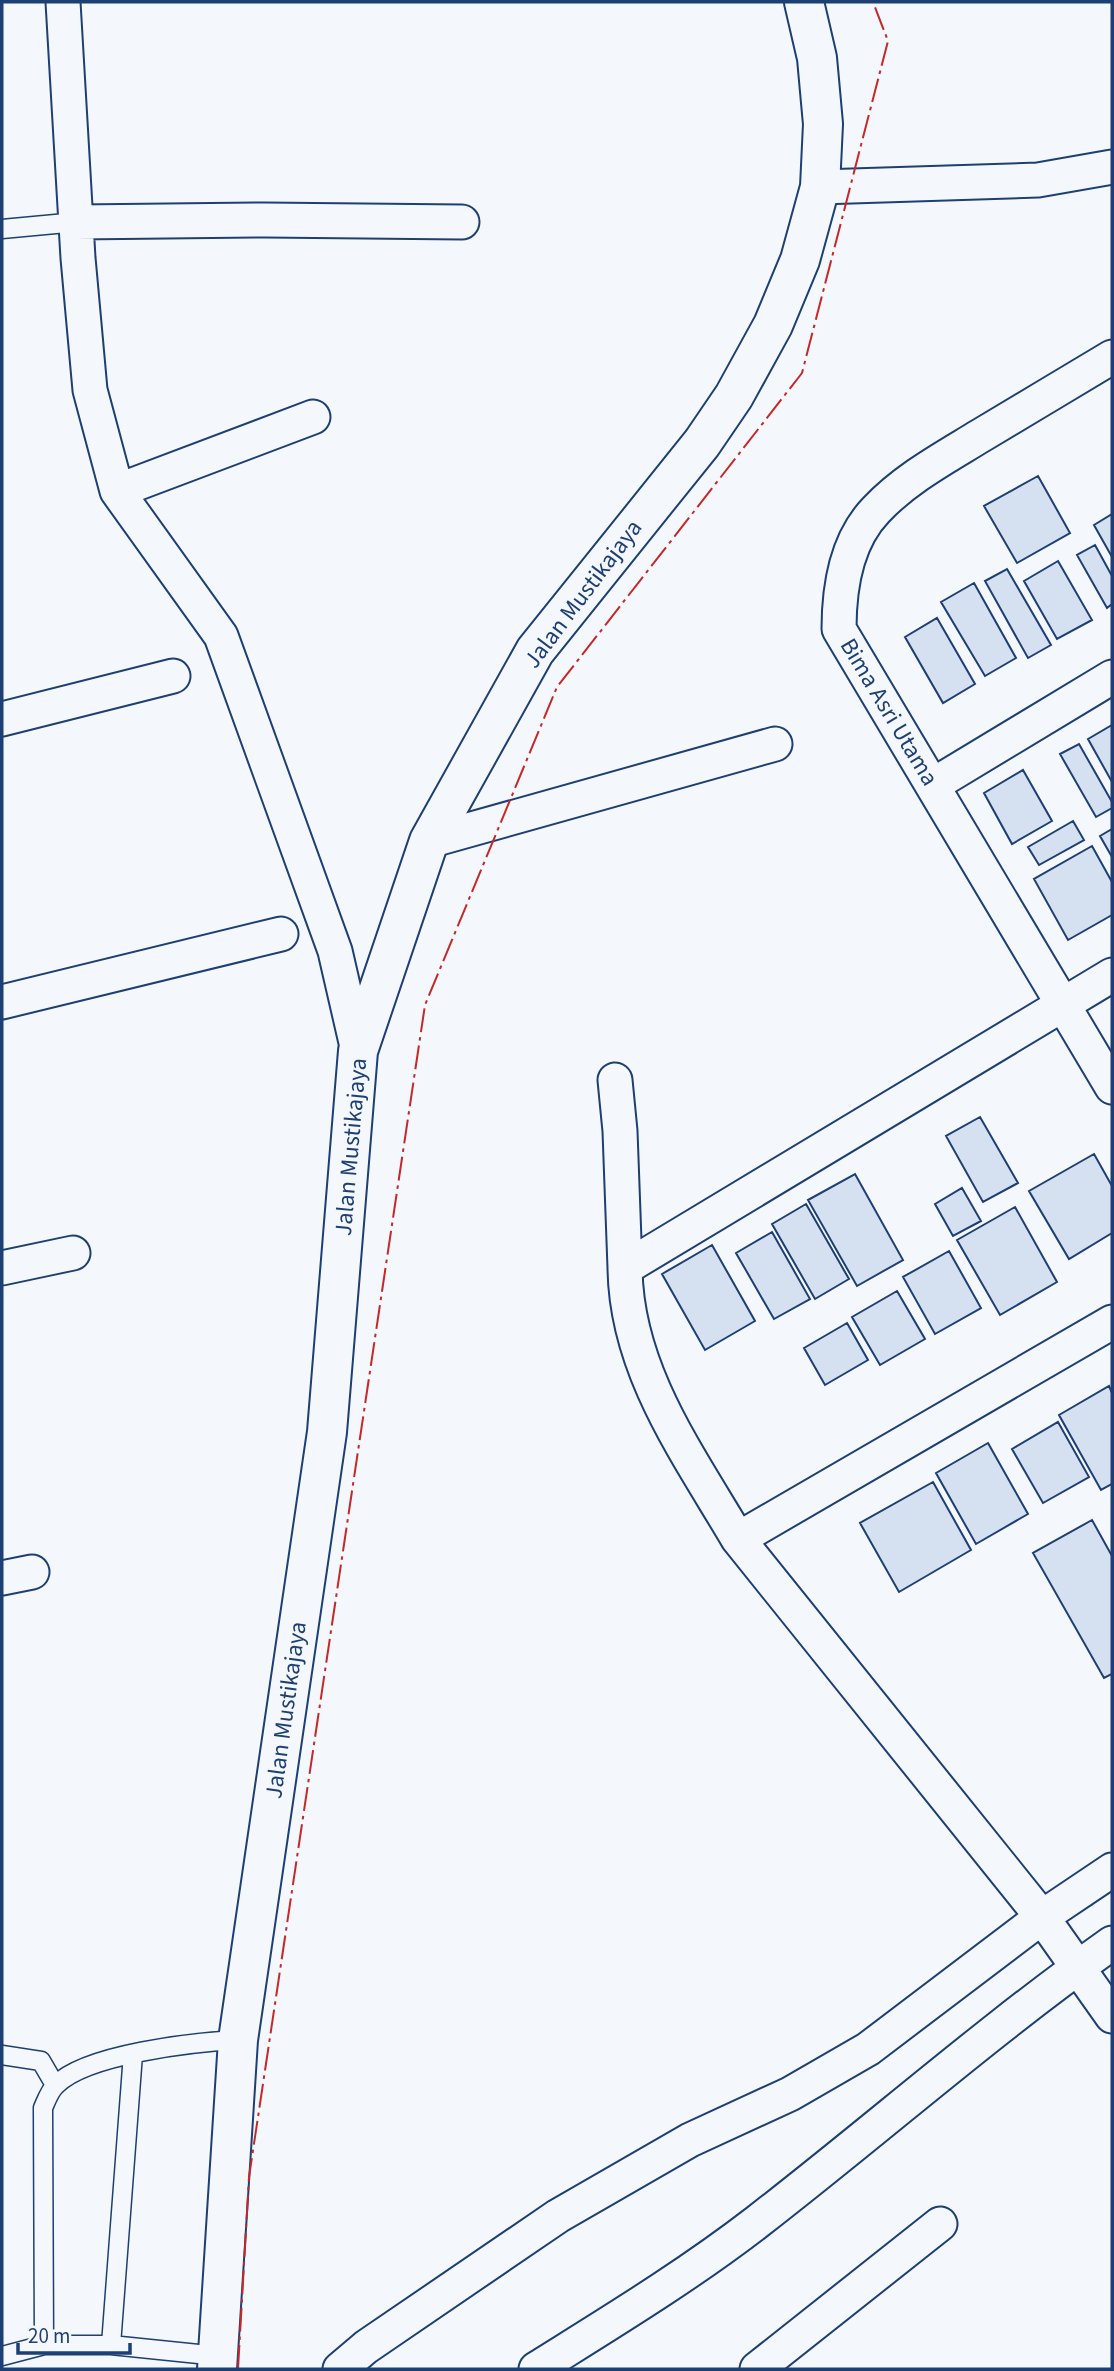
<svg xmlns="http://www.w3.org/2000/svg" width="1114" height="2371" font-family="'Source Sans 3',sans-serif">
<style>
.building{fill:#d5e0f0;stroke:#1d3f73;stroke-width:2}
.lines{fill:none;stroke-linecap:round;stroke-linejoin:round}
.service-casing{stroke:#1d3f73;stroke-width:21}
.minor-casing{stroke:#1d3f73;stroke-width:37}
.secondary-casing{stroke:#1d3f73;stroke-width:42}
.service{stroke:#f4f7fb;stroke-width:18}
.minor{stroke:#f4f7fb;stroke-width:33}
.secondary{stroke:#f4f7fb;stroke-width:38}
.power{stroke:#c62828;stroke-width:2;stroke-dasharray:24 5 3.5 5;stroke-linecap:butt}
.labels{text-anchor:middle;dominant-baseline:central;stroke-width:5;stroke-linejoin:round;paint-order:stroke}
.street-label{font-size:24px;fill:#1d3f73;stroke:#f4f7fb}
</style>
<rect width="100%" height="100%" fill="#f4f7fb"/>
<path class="building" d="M1038 476 1070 533 1017 563 984 506Z
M1112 514V557L1094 525Z
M1095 545 1112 576V604L1107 608 1077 555Z
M1058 561 1092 620 1057 639 1024 581Z
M1007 569 1051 645 1028 658 985 581Z
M974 583 1016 658 985 676 941 602Z
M937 618 975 684 943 703 905 637Z
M1112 725V782L1088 739Z
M1079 744 1112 802V808L1096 817 1060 754Z
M1023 770 1052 821 1012 844 984 793Z
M1073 821 1084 840 1039 865 1028 847Z
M1112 829V857L1100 836Z
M1092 846 1112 882V915L1068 940 1034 879Z
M980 1117 1018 1183 983 1202 946 1136Z
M1094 1154 1112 1186V1233L1069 1259 1029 1191Z
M855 1174 903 1260 857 1286 808 1200Z
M962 1188 981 1221 953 1236 935 1204Z
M806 1204 849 1279 815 1299 772 1224Z
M1015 1207 1057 1282 1000 1315 957 1240Z
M772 1232 810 1299 774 1319 736 1253Z
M712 1245 755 1321 705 1350 662 1274Z
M949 1251 981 1308 935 1334 903 1277Z
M897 1291 925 1339 880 1365 852 1317Z
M847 1323 868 1360 825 1385 804 1348Z
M1109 1386 1112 1393V1484L1101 1490 1059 1415Z
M1058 1422 1089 1477 1043 1503 1012 1449Z
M988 1443 1028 1514 976 1544 936 1473Z
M933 1482 971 1550 899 1592 860 1523Z
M1092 1520 1112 1556V1674L1104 1678 1033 1553Z"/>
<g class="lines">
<defs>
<path id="service" d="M2 229 77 222
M2 2055 41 2061 55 2085
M111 2345 133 2054
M2 2356 44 2345
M218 2356 111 2345H44L43 2108C46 2101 50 2090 56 2085 86 2054 195 2042 238 2040"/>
<path id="minor" d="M63 2 78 258 90 390 117 491 221 636 335 951 358 1051
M820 187 1038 180 1112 167
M77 222 265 220 462 222
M1112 357C1068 383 1024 410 980 436 944 458 905 479 876 510 846 541 839 588 839 629L1112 1087
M117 491 313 417
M2 719 173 676
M933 785 1112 677
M429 841 775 744
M2 1002 281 934
M615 1080 620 1131 625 1268
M2 1268 73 1253
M1112 1322 738 1539 1042 1917 1112 2016
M738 1539C688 1454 626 1370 625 1268L1112 975
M2 1578 32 1572
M340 2369 366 2347 558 2216 690 2140 790 2094 868 2049 1042 1917 1112 1870
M536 2369C611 2322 687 2276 757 2222 876 2130 989 2030 1112 1943
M757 2369 940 2224"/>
<path id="secondary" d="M217 2369 238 2040 327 1432 358 1051 429 841 535 651 702 443 734 396 773 325 800 260 820 187 823 124 817 58 804 2"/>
</defs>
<use href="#service" class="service-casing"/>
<use href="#minor" class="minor-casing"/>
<use href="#secondary" class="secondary-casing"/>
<use href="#service" class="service"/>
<use href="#minor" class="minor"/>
<use href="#secondary" class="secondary"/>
<path class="power" d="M238 2369 249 2177 425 1005 557 687 802 373 888 41 873 2"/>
</g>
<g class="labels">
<g class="street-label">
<text transform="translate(583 594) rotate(-53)">Jalan Mustikajaya</text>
<text transform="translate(889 712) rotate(59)">Bima Asri Utama</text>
<text transform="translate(351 1147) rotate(-85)">Jalan Mustikajaya</text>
<text transform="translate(286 1710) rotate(-82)">Jalan Mustikajaya</text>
</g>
</g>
<rect width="1114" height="2371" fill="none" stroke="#1d3f73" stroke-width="7"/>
<path d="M18 2343v10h112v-10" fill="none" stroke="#1d3f73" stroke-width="3.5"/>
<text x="28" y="2343" font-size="21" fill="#1d3f73" stroke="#f4f7fb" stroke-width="5" paint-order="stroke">20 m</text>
</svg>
